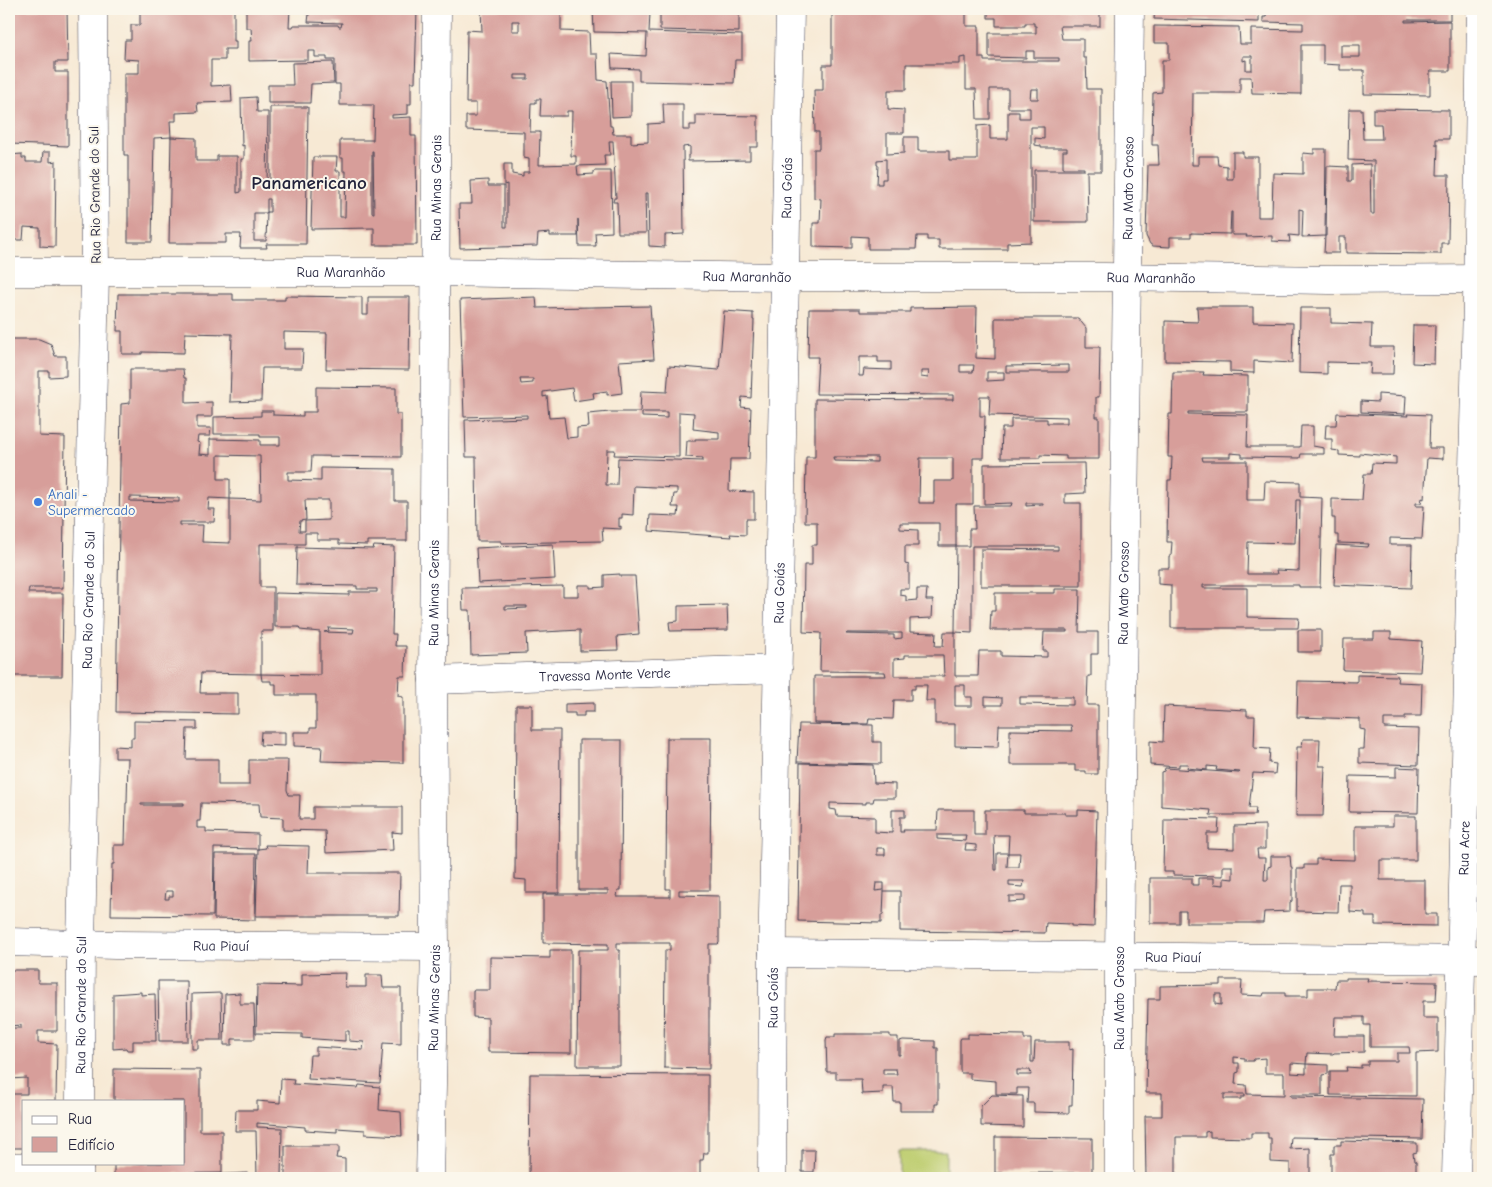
<svg xmlns="http://www.w3.org/2000/svg" width="1492" height="1187" font-family="'Comic Neue',sans-serif">
<style>
.green{fill:#becd70;stroke:#707856}
.building{fill:#d79e9a;fill-rule:evenodd}
.lines{fill:none;stroke-linecap:round;stroke-linejoin:round}
.minor-casing{stroke:#424052;stroke-width:29}
.tertiary-casing{stroke:#424052;stroke-width:29}
.minor{stroke:#fff;stroke-width:28}
.tertiary{stroke:#fff;stroke-width:28}
.shop-dot{fill:#3f7fe0;stroke:#fbf7ec;stroke-width:2}
.labels{text-anchor:middle;dominant-baseline:central;stroke-width:4;stroke-linejoin:round;paint-order:stroke}
.street-label{font-size:14px;fill:#22223b;stroke:#fbf7ec}
.shop-label{font-size:14px;fill:#366cbe;stroke:#fbf7ec;text-anchor:start}
.district-label{font-size:19px;font-weight:bold;fill:#22223b;stroke:#fbf7ec}
</style>
<rect width="100%" height="100%" fill="#fbf7ec"/>
<filter id="ink" filterUnits="userSpaceOnUse"><feTurbulence type="fractalNoise" baseFrequency=".02" numOctaves="2"/><feDisplacementMap in="SourceGraphic" scale="10" xChannelSelector="R" yChannelSelector="G"/><feConvolveMatrix kernelMatrix="1 2 1 2 8 2 1 2 1" color-interpolation-filters="sRGB"/></filter>
<filter id="wash" filterUnits="userSpaceOnUse"><feTurbulence type="fractalNoise" baseFrequency=".0096" numOctaves="4" result="noise"/><feDisplacementMap in="SourceGraphic" scale="20" xChannelSelector="R" yChannelSelector="G"/><feGaussianBlur stdDeviation="1.12" result="paint"/><feColorMatrix in="noise" values="0 0 0 0 0 0 0 0 0 0 0 0 0 0 0 0 0 1.4 0 .05"/><feComposite in="paint" operator="in"/></filter>
<g filter="url(#wash)">
<rect width="100%" height="100%" fill="#f7e9d4"/>
<path class="green" d="M899 1151H946V1178H899Z"/>
<g id="blocks">
<path class="building" d="M9 9H67L68 62H55V72H68V146L9 144Z
M140 9H234V41H236V49H225V60H211V86L231 85 232 102 197 103 198 112 176 113V121H170L171 137 154 138 152 242H128V155H124V73H139V60L124 59 125 40H131V25H140Z
M246 9H290L289 27H293L294 25H338L339 27H341L342 23 308 22 309 14 305 13V9H417L415 82H411V104H408V114L392 115V118L411 117V136H416L417 245H374V228L311 229 313 157H337L336 171H340V217H345L346 171H343V158H340V140H373L374 105H340V84H335V60H327V57H315V51H308V60L249 61V41H252L251 28H246ZM372 151H373L374 213H372Z
M481 9H561V31L589 32 590 54H597L598 80 607 81 610 126H612L613 134H631V143L648 142V124L664 123 663 104H683V130H690V125H696V115L758 116V147H750V160L688 161V155H690V146L683 147 684 234 665 235V247L649 246 648 193H645L646 233H618L617 202H613L614 198H616L613 141H609L610 155H604L605 165 577 166 578 175 594 174V171H611L612 232 595 233 596 246H579L578 219V236H550V233L538 234 537 246 460 248 459 204H472L471 181 488 180V186H504V227H507V184L504 185V164H512V174L523 176V172H529V159L524 158V132L466 130V116H476V103H466L467 30 482 31ZM512 21H519V31H512ZM515 75H528V79H515ZM536 99H541L540 116H567V111H572L571 156H576V164L539 165 540 132H530L531 103H536Z
M593 9H653V13H650L649 32 742 35V60H735L734 83 639 81V69L612 68 611 54 646 56 647 33 594 32Z
M660 9H739V32L660 30Z
M832 9H966V26H979V58H984V61H1059V58H1034V51H1026V58L989 57V33H1036V26H1034V23H1025V26H996V18H988V9H1100V26H1060L1062 39H1083V58H1086L1087 89H1101V171H1087L1088 222H1034V170H1084V168H1063V151H1067V148H1041V146L1035 145V138L1044 139V127H1031V242L1007 243V249H939V240H927V236H917L916 249H868V237L852 236V248L813 247V223H820L821 199 814 198V149H819V132H815L814 90H823V65H832ZM966 57V89H976L977 119H990V89H1008V108H1030V118H1019V112H1008V139H990V125L977 126V160H949V151H918V137H904V153L887 154V133H904V110L888 109V90H906V64H960V58ZM1031 89H1038V99H1030ZM886 159V179H882V184H877L878 165H877V160Z
M1155 9H1259V22L1154 19Z
M1267 9H1450V20H1405V22L1450 21V71H1430V95L1364 94V70H1340V65L1323 64V45H1301V94L1252 93 1251 77H1240V93H1193L1192 165H1198V156H1217L1218 165 1227 166V179H1233V152H1243V157H1258V217H1272L1273 173 1303 174V153L1314 154V149H1326L1325 236H1326L1327 166 1348 167V181H1352V165L1370 164 1371 214H1374V161L1348 160 1349 109H1362L1363 139H1382L1381 124H1373V109L1449 110V139H1436V145H1438L1437 175H1449L1448 243H1441V254L1346 253V237H1339V253H1324L1325 236 1302 237 1303 210 1299 209V236L1289 235 1290 242 1272 241V236L1246 237 1247 235H1232V212H1231L1230 234 1191 233V237H1170V247L1153 246 1150 244 1146 236 1148 165H1159L1158 145H1152L1153 93 1162 92V60H1169V43H1154V26L1239 27 1240 44H1251V29L1303 30V23L1263 22V17H1266ZM1341 45H1360V57H1341ZM1243 56H1252V70H1246V60L1243 61Z
M333 62 334 83 311 84 310 103H268V85H293L292 63Z
M611 81H631V116L612 117Z
M256 97 257 112H268L267 188H270V107H308L306 244H266L267 248H240L241 234H226V243H169L171 137 196 138V161H217V156H237V193L241 192V159H244V145L242 146 241 98ZM267 199H270V212H267L266 241H254V213H267Z
M43 152H50V162L56 161 55 247 40 246V228H39L24 227 23 240H9V155L22 154V158H26V162H42Z
M118 294H233V300H285V296L362 297V315H368V297H410L409 370 326 369 327 333 284 332V349H303L302 368H262L261 401 230 402 232 334 185 333 184 353 142 352V354H122V331H117Z
M536 297 537 308 650 306 654 359 619 361 622 393 607 395V391L593 393 594 398 574 401 572 388 543 392V397L547 396 549 418 564 417 567 438 577 437V428L589 427 588 414 610 412H640L641 391 667 392 669 366 719 370 724 311 753 313V320H754L751 398 742 397 741 407 751 408 749 459H730L729 491 754 492V519H746V535L730 534 731 537 649 531 650 515 678 516 679 507H672L674 494H677V488L634 486 633 515 622 514V518H619V527L621 526V529L602 528 603 541 501 543V541H477L476 457H466L465 420 527 418V415L464 417 460 300ZM520 379H533V383L521 384ZM642 412H667V418L642 417ZM679 412 694 413 693 429 719 432V439H695V441H687L686 457 703 458V461L618 458 617 485H606L607 450H615L614 455 679 457Z
M977 307 976 358 995 359V318H1078L1086 328V347H1100L1099 397H1096V417H1099V459H1066V456L1040 455V458H1001L1002 428H1011V419H1047V423H1067V417L989 415 990 396H980V416H985L984 458H973V504H956V546H939V523H900V529L918 530V546H905V564L909 565V589H900V595L906 596V601L917 600V589H927L926 600H933L932 618 910 619V632L936 633 935 646H943L944 632H955V676H978L979 651H1001V656L1047 657V651H1043L1044 632H1067V630H990L991 611H995V593H1055V589H1080L1079 632H1098V654H1091V676H1088L1087 705H1098V774H1086V771H1075V765H1010V730L1072 731 1071 725H999L998 747 955 746V724H935V701H926L927 685H915V689H911V700H894L893 719 869 718 868 724 814 723V676H886L885 672 820 671 821 633 803 632 804 565H812V545H817V522H805L806 457H815V399L953 400V395L816 394 818 357H808L809 309H860V312H910V308ZM859 357H878V362H891V370L864 369 863 376H859ZM960 365H974L973 372H960ZM1069 365V372H1006V366ZM921 371H929L928 378 921 377ZM987 372H1004V380L987 381ZM833 457H877V462L834 461ZM920 458H953V481H934V503H919ZM847 633H902V638L894 639V635L846 634ZM905 655H943L944 676H894V659L905 658ZM955 685H965V697H972V706H955ZM985 697 1002 698V705H985ZM1020 697H1073V705L1020 704Z
M1197 307H1253V322L1293 323 1292 363 1254 361V373L1230 372V362L1165 361V321L1198 322Z
M1300 308H1331V323L1372 324 1371 347H1394L1393 374H1370L1371 363 1327 362V374L1299 373Z
M1413 325H1435L1434 364 1412 363Z
M9 339H39L51 344 55 356H66V376L49 377V371H39V436L65 437 63 588H29L28 593H63L62 676H9Z
M130 369H183L184 378H186V403L212 402V417H197V428H211L210 436H198L197 442 200 443 199 454 210 455V439L260 440V445H280V437H260V434H214V417L261 416V411H273V415L303 416V412H316V387L396 388V414H401V457L312 456 311 472H288V480L321 481V468L395 469V501H407V541H367V545L339 544V540H317V533H305V544H260V587H273V631H261V674L320 675V632L300 630 299 627H275V593L349 595V592H377V589H357V586L296 585 297 547 373 549 374 546 394 547 392 634H396L395 646H406L405 676H399L398 696 403 697V763L321 761 322 747 294 746V732H310V728H316V695H276V684H271V681H262L261 674 201 673 200 693H238V714L116 712 121 404 130 403ZM218 455 260 456 261 500 230 499V543L202 542 203 525H179V522H214L215 509H208L209 498 230 499V479H218ZM130 497 179 498V502L130 501ZM305 500H329V520L305 521V531H299L300 521 306 520ZM328 628 354 629 353 633 324 632 329 631Z
M1173 372H1204L1203 375 1248 376V412H1188V414L1248 415 1247 447H1300L1301 426H1313V446L1324 448V454H1301L1300 458 1242 457V454L1230 453V457H1202L1203 461H1247V500H1264L1265 481 1300 482V497L1322 498 1320 587H1299V585H1203V588H1247V617L1299 618 1298 628H1171V585L1158 584V568H1169V556H1171L1172 542H1167L1168 480H1171L1172 457H1168L1169 414H1172ZM1296 500H1300L1299 571 1276 570 1277 574H1247L1248 542 1295 543Z
M1378 394 1406 396 1405 414 1361 412V401L1378 402Z
M1337 413 1408 416 1407 414 1430 415 1429 448H1443V459L1427 458 1424 499 1422 498 1421 503H1416V506H1424L1422 539 1390 538V545H1412L1411 588 1334 585 1336 545 1368 547 1369 544 1338 543V535H1335V518H1332V499L1362 500 1364 474H1371L1372 463 1396 464V457L1360 453V456L1339 455V451L1332 450V439H1325L1326 425H1336Z
M1084 463 1085 493 1065 494V503H1081V586H981V549L1058 550V546H972V633L955 632 956 546H969V529H975L974 506H1011L1012 503 984 504V464ZM1026 503H1043V505L1026 506Z
M553 544 555 579 478 583 476 548Z
M620 574V576H635L639 634 617 636 618 650 580 651V630L526 633 527 653 471 655 470 610H463L462 588 563 586V596H578V585H590V588L604 587V575ZM505 606H527V608L505 609Z
M727 605 728 630 670 631 669 622 678 621V606Z
M1298 630H1321V652H1298Z
M1374 632H1391V639L1422 641 1420 672 1343 670 1344 639H1374Z
M1357 675 1398 676 1397 682 1422 683 1421 716H1405V719H1384V728L1419 729 1418 765 1359 763V749H1364L1365 730 1360 729V719L1297 717 1298 681 1357 682Z
M594 703V712H584V716H575V713H565V704Z
M516 705H532V730H560L559 893H526V880L515 879Z
M1164 706 1247 710V716H1255L1254 748 1270 749 1269 763 1276 764 1275 774 1253 773 1249 808H1256L1255 815H1210L1211 810 1161 806V772L1164 771 1165 768 1239 773 1240 772 1216 770 1217 767 1207 766V770L1187 768 1188 764H1179V767L1150 765V741L1163 742Z
M134 721 197 722V729H187L186 759H218V785H249V760H288L287 790 289 795H300L299 819H313V807H402V833L392 832 393 850 326 853 325 831 283 830V818L260 817 259 804 201 803 200 821H197V828H206V832L258 834V849L214 848 213 916 111 915 112 864H114V845H125L126 803H127L128 758H115V746L131 747V738H134ZM141 803H184V805H141ZM166 891H173V896H169V899H165Z
M799 724 873 725V742H881V764L797 762Z
M261 732H285V746L260 745Z
M667 738H711L710 890H679V895L719 896V943L718 944H709V1069L664 1068 665 950H670V943H617V950H620V1066H577L578 950H608V944L543 943V894H608V890H579V740H622L621 890H618L617 897H670V889H666Z
M1303 739H1320L1319 766H1325L1323 816H1296L1297 747H1302Z
M800 763 873 765 874 783 895 784V798H874L873 802H866V804L830 803V809L836 810 837 816 875 817V832L892 833V810H905V817H900V832H904L903 830H937L938 810H974V835H985V810H1024V813H1065V815H1078V810L1097 811 1094 927 1071 926V924L1046 923 1045 933 900 931V891H884L883 915H881V923L798 921ZM937 835H966L965 841 937 839ZM994 835H1009L1008 853H1020L1019 867H1007L1008 853H997V870H995ZM966 844 976 845V850H965ZM877 848H885V855H877ZM1009 881H1024L1023 887 1009 886ZM876 883H884V890L875 891ZM1009 896H1025V901L1009 902Z
M1396 767 1419 768 1418 813 1349 812 1350 776 1396 777Z
M1393 816H1416V860H1380V880H1425V914H1437V926L1375 925V917H1365V913L1350 912V884H1339L1338 912 1297 911V869H1304V865H1316V859L1355 860V826H1393Z
M1173 818 1219 819 1218 833H1207V848L1234 849V826L1265 825V849H1257L1258 858H1265L1264 880H1268V867L1271 866V856H1290L1291 867H1292V901L1290 902V911L1264 912 1263 923H1186V911H1179V923H1150V878H1192V885H1198V878H1214V884L1224 885V878L1233 879V866H1223V876L1173 875V872H1163L1164 820H1173Z
M265 845 309 846 308 873H400L399 916H256L258 849 266 848Z
M215 854H256L255 920 214 919Z
M550 950H571V1053L488 1052V1018L473 1017V990H490V957L550 958Z
M9 970H38V983H57V1031H38V1043L57 1044 56 1101H24V1148H9V1094H27V1078L9 1079V1028H21V1025L9 1026Z
M346 973 345 987H366V975H382L383 988H401V1044L383 1043 380 1083 308 1079 310 1055H316V1047L363 1050 364 1042 349 1041V1031H345V1041L302 1038V1034L256 1033 257 985 302 986V974Z
M1346 978H1368L1367 981 1437 982 1436 1001H1423V1018H1438V1052L1416 1053V1096L1330 1095V1071H1347L1346 1067 1361 1068V1065H1368V1061H1397V1053H1410L1409 1047H1370V1025H1364V1017H1335L1334 1036H1364V1052L1334 1053 1333 1054 1307 1053 1306 1064 1291 1063V1073L1306 1074V1064L1328 1065V1074L1322 1075V1095H1290L1291 1097 1423 1099 1422 1139 1291 1137 1290 1149 1310 1148V1178H1290V1163L1271 1162V1138H1268V1133H1251V1138L1210 1137V1131L1205 1132V1137H1176V1178H1146L1145 1116H1162V1093H1146L1148 999H1160V986L1221 985V980H1242L1241 995 1263 996 1264 993H1285V996H1308V988H1335L1336 980H1346ZM1215 994H1221V1005L1215 1004ZM1234 1057 1245 1058V1061H1253L1254 1059 1265 1058V1073H1284V1095L1247 1094 1246 1085 1235 1084 1236 1073 1239 1072V1063H1234ZM1224 1094H1245V1097H1241V1099H1224Z
M158 981H187L188 1041H159Z
M141 992V995L155 994 156 1041H133V1050H127L126 1048 113 1049V994Z
M221 993 222 1040H198V1049H192V994Z
M240 993V1004H254L255 1039H232V1045H224L225 994Z
M835 1034H890V1037H898V1055H900V1041L903 1040 935 1041V1048H938V1104H935V1111H900V1102H894L893 1087H883V1093L862 1094 861 1079H836V1072H827L826 1040 827 1037H835ZM883 1069H896L897 1074H883Z
M968 1034 1024 1035V1039H1031V1062H1034L1035 1042H1069V1050L1073 1049 1072 1105H1069V1113L1034 1112V1103H1027L1028 1088H1017V1094H996V1081L970 1079V1073H961L960 1070V1040L961 1038H968ZM1017 1070H1030L1031 1075H1017Z
M114 1069 200 1070V1131H222V1173L130 1174V1178H114V1163H184V1101H114Z
M530 1074 708 1075V1153H704L703 1160H700V1178H529Z
M281 1079 294 1080 293 1084 358 1088 359 1085 380 1087 379 1110 401 1112 402 1136 365 1134V1130L337 1128V1132L305 1130V1127L257 1123V1127L282 1128 281 1178H257L256 1131H235L236 1110H257V1101L280 1103Z
M992 1095 1023 1096V1127L981 1126V1106Z
M995 1137 1092 1138V1173H995Z
M1341 1141 1417 1143V1152L1413 1153 1414 1161 1416 1162V1175H1413V1178H1331V1154H1334V1145H1341Z
M285 1146H339V1153H337L336 1158 345 1159V1178H285Z
M802 1150H815L814 1172H802Z
M247 1173 251 1175V1178H203V1175Z"/>
</g>
</g>
<g filter="url(#ink)">
<use href="#blocks" fill-opacity="0" stroke="#424052" stroke-width="1"/>
<g class="lines">
<defs>
<g id="minor">
<path id="s1" d="M9 272H435L785 277H1105L1330 280 1483 279"/>
<path id="s2" d="M433 680 778 669"/>
<path id="s3" d="M9 942 115 945 435 947"/>
<path id="s4" d="M773 953 1483 960"/>
<path d="M9 1167H79"/>
<path id="s5" d="M430 1178 435 947 433 680 437 9"/>
<path id="s6" d="M772 1178 773 915 790 9"/>
<path id="s7" d="M1119 1178V958L1130 9"/>
<path id="s8" d="M1456 1178 1477 302 1481 9"/>
</g>
<g id="tertiary">
<path id="s9" d="M80 1101 81 944 95 273 93 9"/>
<path d="M79 1178V1163"/>
</g>
</defs>
<use href="#minor" class="minor-casing"/>
<use href="#tertiary" class="tertiary-casing"/>
<use href="#minor" class="minor"/>
<use href="#tertiary" class="tertiary"/>
</g>
</g>
<circle class="shop-dot" cx="38" cy="502" r="5"/>
<g class="labels">
<g class="street-label">
<text stroke="none"><textPath href="#s5" startOffset="990">Rua Minas Gerais</textPath></text>
<text stroke="none"><textPath href="#s6" startOffset="990">Rua Goiás</textPath></text>
<text stroke="none"><textPath href="#s7" startOffset="990">Rua Mato Grosso</textPath></text>
<text transform="translate(95 195) rotate(-91)">Rua Rio Grande do Sul</text>
<text stroke="none"><textPath href="#s1" startOffset="332">Rua Maranhão</textPath></text>
<text stroke="none"><textPath href="#s1" startOffset="738">Rua Maranhão</textPath></text>
<text stroke="none"><textPath href="#s1" startOffset="1142">Rua Maranhão</textPath></text>
<text stroke="none"><textPath href="#s6" startOffset="585">Rua Goiás</textPath></text>
<text stroke="none"><textPath href="#s7" startOffset="585">Rua Mato Grosso</textPath></text>
<text stroke="none"><textPath href="#s5" startOffset="585">Rua Minas Gerais</textPath></text>
<text stroke="none"><textPath href="#s9" startOffset="501">Rua Rio Grande do Sul</textPath></text>
<text stroke="none"><textPath href="#s2" startOffset="172">Travessa Monte Verde</textPath></text>
<text stroke="none"><textPath href="#s8" startOffset="330">Rua Acre</textPath></text>
<text stroke="none"><textPath href="#s3" startOffset="212">Rua Piauí</textPath></text>
<text stroke="none"><textPath href="#s4" startOffset="400">Rua Piauí</textPath></text>
<text stroke="none"><textPath href="#s6" startOffset="180">Rua Goiás</textPath></text>
<text stroke="none"><textPath href="#s7" startOffset="180">Rua Mato Grosso</textPath></text>
<text stroke="none"><textPath href="#s5" startOffset="180">Rua Minas Gerais</textPath></text>
<text stroke="none"><textPath href="#s9" startOffset="96">Rua Rio Grande do Sul</textPath></text>
</g>
<g class="shop-label">
<text x="48" y="494">Anali -<tspan x="48" dy="16">Supermercado</tspan></text>
</g>
<g class="district-label">
<text x="309" y="183">Panamericano</text>
</g>
</g>
<rect width="1492" height="1187" fill="none" stroke="#fbf7ec" stroke-width="30"/>
<rect x="22" y="1100" width="162" height="65" fill="#fbf7ec" stroke="#a4a2a5"/>
<rect x="32" y="1116" width="25" height="8" fill="#ffffff" stroke="#a4a2a5"/>
<text x="68" y="1124" font-size="15" fill="#22223b">Rua</text>
<rect x="32" y="1137" width="25" height="15" fill="#d79e9a" stroke="#a4a2a5"/>
<text x="68" y="1150" font-size="15" fill="#22223b">Edifício</text>
</svg>
